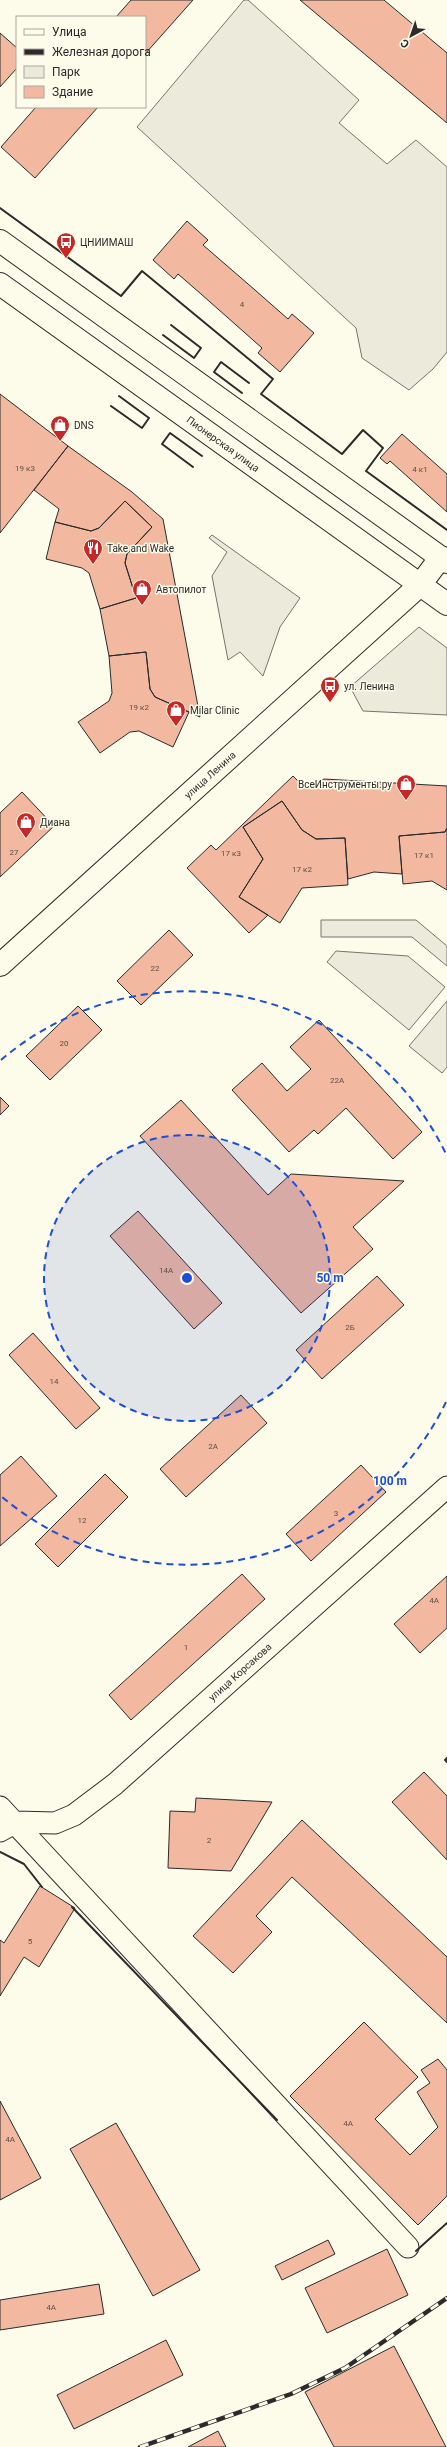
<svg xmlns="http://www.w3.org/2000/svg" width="447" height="2447" font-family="Roboto,sans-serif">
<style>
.green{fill:#ecebdb;stroke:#74746e}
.parking{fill:#eceadb;stroke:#74746e}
.building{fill:#f2b8a0;stroke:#2b2b2b}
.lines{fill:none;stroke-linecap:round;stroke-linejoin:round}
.minor-casing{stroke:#2b2b2b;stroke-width:23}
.major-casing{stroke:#2b2b2b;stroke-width:24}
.minor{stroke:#fdfbea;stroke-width:21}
.major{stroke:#fdfbea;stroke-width:22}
.rail-casing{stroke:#2b2b2b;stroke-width:4.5}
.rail{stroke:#fdfbea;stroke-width:3;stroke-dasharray:9;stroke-linecap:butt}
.wall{stroke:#2b2b2b;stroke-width:2}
.ring{fill:none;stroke:#1d4ed8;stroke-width:2;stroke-dasharray:7 5}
.labels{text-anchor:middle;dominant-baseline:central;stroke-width:3;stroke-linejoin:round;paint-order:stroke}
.number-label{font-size:8px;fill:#5d4e48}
.poi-label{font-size:10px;fill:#2b2b2b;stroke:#fdfbea;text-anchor:start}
.street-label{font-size:10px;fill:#2b2b2b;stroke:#fdfbea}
.centre{fill:#1d4ed8;stroke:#fdfbea;stroke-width:2}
.ring-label{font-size:12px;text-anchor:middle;font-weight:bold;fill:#1d4ed8;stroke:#fdfbea;stroke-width:3;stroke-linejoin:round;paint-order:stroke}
</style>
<rect width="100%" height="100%" fill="#fdfbea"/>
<path class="green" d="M244 0H248L359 100 339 123 387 164 416 140 447 167V352L433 369 409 390 362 358 356 328 137 127Z
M212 535 300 598 280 627 263 676 240 652 228 660 212 576 227 552 209 538Z
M336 951 408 956 445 987 409 1030 327 962Z
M447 1001V1067L442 1073 409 1046Z"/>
<path class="parking" d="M419 627 447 648V715L363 711 350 687Z
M321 920H416L447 946V966L412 937H321Z"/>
<path class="building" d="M131 0H193L145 54V17H116Z
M300 0H384L447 53V123Z
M0 33 17 48V68L0 87Z
M36 107H98L35 178 1 147Z
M187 221 208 240 203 245 255 290 288 319 292 314 314 333 280 372 258 353 262 348 201 294 178 274 174 279 153 260Z
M0 394 68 446 0 533Z
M402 434 447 474V512L390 461 387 464 380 458Z
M68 446 132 492 163 519 200 717 155 697 150 689 146 652 109 656 100 609 136 598 125 563 127 554 152 527 125 501 99 528 91 531 55 522 59 509 34 490Z
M125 501 152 527 127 554 125 563 136 598 100 609 89 573 82 568 46 559 55 522 91 531 99 528Z
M146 652 150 689 155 697 189 712 173 747 139 731 130 732 100 753 78 722 109 701 112 693 109 656Z
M293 776 306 789 324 779 447 786V828L445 832 399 836 402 874 374 872 348 879 345 838 316 839 302 830 282 801 243 827 263 859 239 897 268 915 249 933 187 868 211 845 216 850Z
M22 792 54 826 0 877V813Z
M282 801 302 830 316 839 345 838 348 885 302 888 280 923 239 897 263 859 243 827Z
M447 828V890L432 881 403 884 399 836 445 832Z
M169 930 193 955 141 1005 117 981Z
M78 1006 102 1030 50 1080 26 1056Z
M319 1020 422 1132 393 1159 346 1108 318 1134 314 1130 289 1152 232 1090 262 1063 287 1091 311 1069 290 1047Z
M0 1097 9 1106 0 1115Z
M181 1100 268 1195 291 1174 404 1181 353 1227 373 1249 301 1313 140 1136Z
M138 1211 222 1303 194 1329 110 1236Z
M377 1276 404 1305 322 1379 296 1350Z
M33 1333 100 1408 76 1429 9 1355Z
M241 1395 267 1423 186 1497 160 1469Z
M21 1456 57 1496 0 1546V1475Z
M361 1465 386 1492 311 1561 286 1534Z
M105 1474 128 1497 58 1567 35 1544Z
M242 1574 265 1599 131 1720 109 1695Z
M447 1576V1628L420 1653 394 1624Z
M424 1772 447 1796V1860L392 1802Z
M196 1798 272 1802 231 1871 168 1868 170 1811 195 1812Z
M302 1820 447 1957V2023L292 1877 256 1916 272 1932 233 1973 193 1936Z
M40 1886 75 1908 39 1967 24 1957 0 1996V1940L4 1943Z
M364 2022 418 2077 375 2119 410 2155 438 2127 417 2092 430 2083 421 2070 438 2059 447 2070V2196L418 2225 290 2096Z
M0 2101 41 2178 0 2200Z
M116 2123 200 2270 153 2296 70 2149Z
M328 2240 335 2254 282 2280 275 2266Z
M387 2249 408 2295 327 2333 305 2288Z
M99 2284 104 2314 0 2330V2300Z
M166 2340 183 2375 74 2429 57 2395Z
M394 2346 446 2447H334L305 2392Z
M218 2431 226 2447H188Z"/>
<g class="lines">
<defs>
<path id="minor" d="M0 1807 408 2247
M0 1831 16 1822 55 1823 74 1815 115 1784 447 1487"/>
<path id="major" d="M0 241 447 562
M0 284 447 604
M0 965 420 585 441 557"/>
</defs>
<use href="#minor" class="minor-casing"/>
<use href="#major" class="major-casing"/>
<use href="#minor" class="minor"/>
<use href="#major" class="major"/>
<defs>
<path id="rail" d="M140 2447 291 2394 345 2368 447 2298"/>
</defs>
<use href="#rail" class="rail-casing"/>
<use href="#rail" class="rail"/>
<path class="wall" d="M0 208 121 296 142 271 273 379 261 394 342 454 363 430 383 448 366 471 447 530
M163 335 194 358 201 348 171 325
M242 393 214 372 221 362 249 383
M111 406 142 428 149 418 119 396
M193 467 162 444 170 433 202 456
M447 1758 445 1760 447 1762
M0 1852 24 1864 42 1887
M72 1907 277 2120
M416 2251 447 2223"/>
</g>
<circle cx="187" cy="1278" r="143" fill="#1d4ed8" fill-opacity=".12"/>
<g class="ring">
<circle cx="187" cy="1278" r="143"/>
<path d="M446 1402A287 287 0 0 1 1 1496M1 1060A287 287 0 0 1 446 1154"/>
</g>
<defs>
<symbol id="bus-pin" viewBox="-11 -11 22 30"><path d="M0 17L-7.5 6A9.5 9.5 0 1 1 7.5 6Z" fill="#c62828" stroke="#fdfbea"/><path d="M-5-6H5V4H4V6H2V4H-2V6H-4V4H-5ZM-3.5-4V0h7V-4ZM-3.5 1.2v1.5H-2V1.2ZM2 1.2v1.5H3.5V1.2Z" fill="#fff"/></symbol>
<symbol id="shop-pin" viewBox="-11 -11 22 30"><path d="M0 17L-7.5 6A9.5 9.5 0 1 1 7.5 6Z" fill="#c62828" stroke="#fdfbea"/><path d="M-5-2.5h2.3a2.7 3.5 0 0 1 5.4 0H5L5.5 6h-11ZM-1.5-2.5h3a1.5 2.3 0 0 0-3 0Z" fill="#fff"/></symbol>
<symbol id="restaurant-pin" viewBox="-11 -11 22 30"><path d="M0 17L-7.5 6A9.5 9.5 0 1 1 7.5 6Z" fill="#c62828" stroke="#fdfbea"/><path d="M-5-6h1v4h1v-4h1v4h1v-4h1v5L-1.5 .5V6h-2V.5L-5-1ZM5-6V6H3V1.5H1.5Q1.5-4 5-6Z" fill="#fff"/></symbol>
</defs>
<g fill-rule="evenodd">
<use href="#bus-pin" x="55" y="231" width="22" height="30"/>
<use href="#shop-pin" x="49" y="414" width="22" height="30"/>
<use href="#restaurant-pin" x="82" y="537" width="22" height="30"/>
<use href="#shop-pin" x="131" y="578" width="22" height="30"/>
<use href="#bus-pin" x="319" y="675" width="22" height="30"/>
<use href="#shop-pin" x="165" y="699" width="22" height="30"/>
<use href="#shop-pin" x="395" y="773" width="22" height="30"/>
<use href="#shop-pin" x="15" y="811" width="22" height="30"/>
</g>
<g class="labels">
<g class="number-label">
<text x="242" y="304">4</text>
<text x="25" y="468">19 к3</text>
<text x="420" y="469">4 к1</text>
<text x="139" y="707">19 к2</text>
<text x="14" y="852">27</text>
<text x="231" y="853">17 к3</text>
<text x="424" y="855">17 к1</text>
<text x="302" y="869">17 к2</text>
<text x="155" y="968">22</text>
<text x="64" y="1043">20</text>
<text x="337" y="1080">22А</text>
<text x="166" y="1270">14А</text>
<text x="350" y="1327">2Б</text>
<text x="54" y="1381">14</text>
<text x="213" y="1446">2А</text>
<text x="336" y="1513">3</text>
<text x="82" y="1520">12</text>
<text x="434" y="1600">4А</text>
<text x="186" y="1647">1</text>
<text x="209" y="1840">2</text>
<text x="30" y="1941">5</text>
<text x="348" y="2123">4А</text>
<text x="10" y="2139">4А</text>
<text x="51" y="2307">4А</text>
</g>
<g class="poi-label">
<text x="80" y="242">ЦНИИМАШ</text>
<text x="74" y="425">DNS</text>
<text x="107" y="548">Take and Wake</text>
<text x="156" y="589">Автопилот</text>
<text x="344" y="686">ул. Ленина</text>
<text x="190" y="710">Milar Clinic</text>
<text x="392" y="784" text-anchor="end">ВсеИнструменты.ру</text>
<text x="40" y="822">Диана</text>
</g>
<g class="street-label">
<text transform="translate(223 444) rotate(36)">Пионерская улица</text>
<text transform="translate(210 775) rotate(-42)">улица Ленина</text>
<text transform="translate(240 1672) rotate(-42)">улица Корсакова</text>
</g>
</g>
<circle cx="187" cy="1278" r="6" class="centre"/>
<g class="ring-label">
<text x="330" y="1282">50 m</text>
<text x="390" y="1485">100 m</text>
</g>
<rect x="16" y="16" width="130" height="92" fill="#fdfbea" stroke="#a9a89e"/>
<rect x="24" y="29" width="20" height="6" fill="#fdfbea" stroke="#a9a89e"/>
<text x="52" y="36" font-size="12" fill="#2b2b2b">Улица</text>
<rect x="24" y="49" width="20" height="6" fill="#2b2b2b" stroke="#a9a89e"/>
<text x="52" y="56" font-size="12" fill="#2b2b2b">Железная дорога</text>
<rect x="24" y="66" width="20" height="12" fill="#ecebdb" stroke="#a9a89e"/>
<text x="52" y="76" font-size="12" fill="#2b2b2b">Парк</text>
<rect x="24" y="86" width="20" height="12" fill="#f2b8a0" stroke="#a9a89e"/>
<text x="52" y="96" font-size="12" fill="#2b2b2b">Здание</text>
<g transform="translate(411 36) rotate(220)" stroke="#fdfbea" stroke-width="3" paint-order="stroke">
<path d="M0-3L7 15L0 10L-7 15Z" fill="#2b2b2b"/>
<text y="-6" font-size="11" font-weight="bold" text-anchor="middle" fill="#2b2b2b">С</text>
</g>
</svg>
